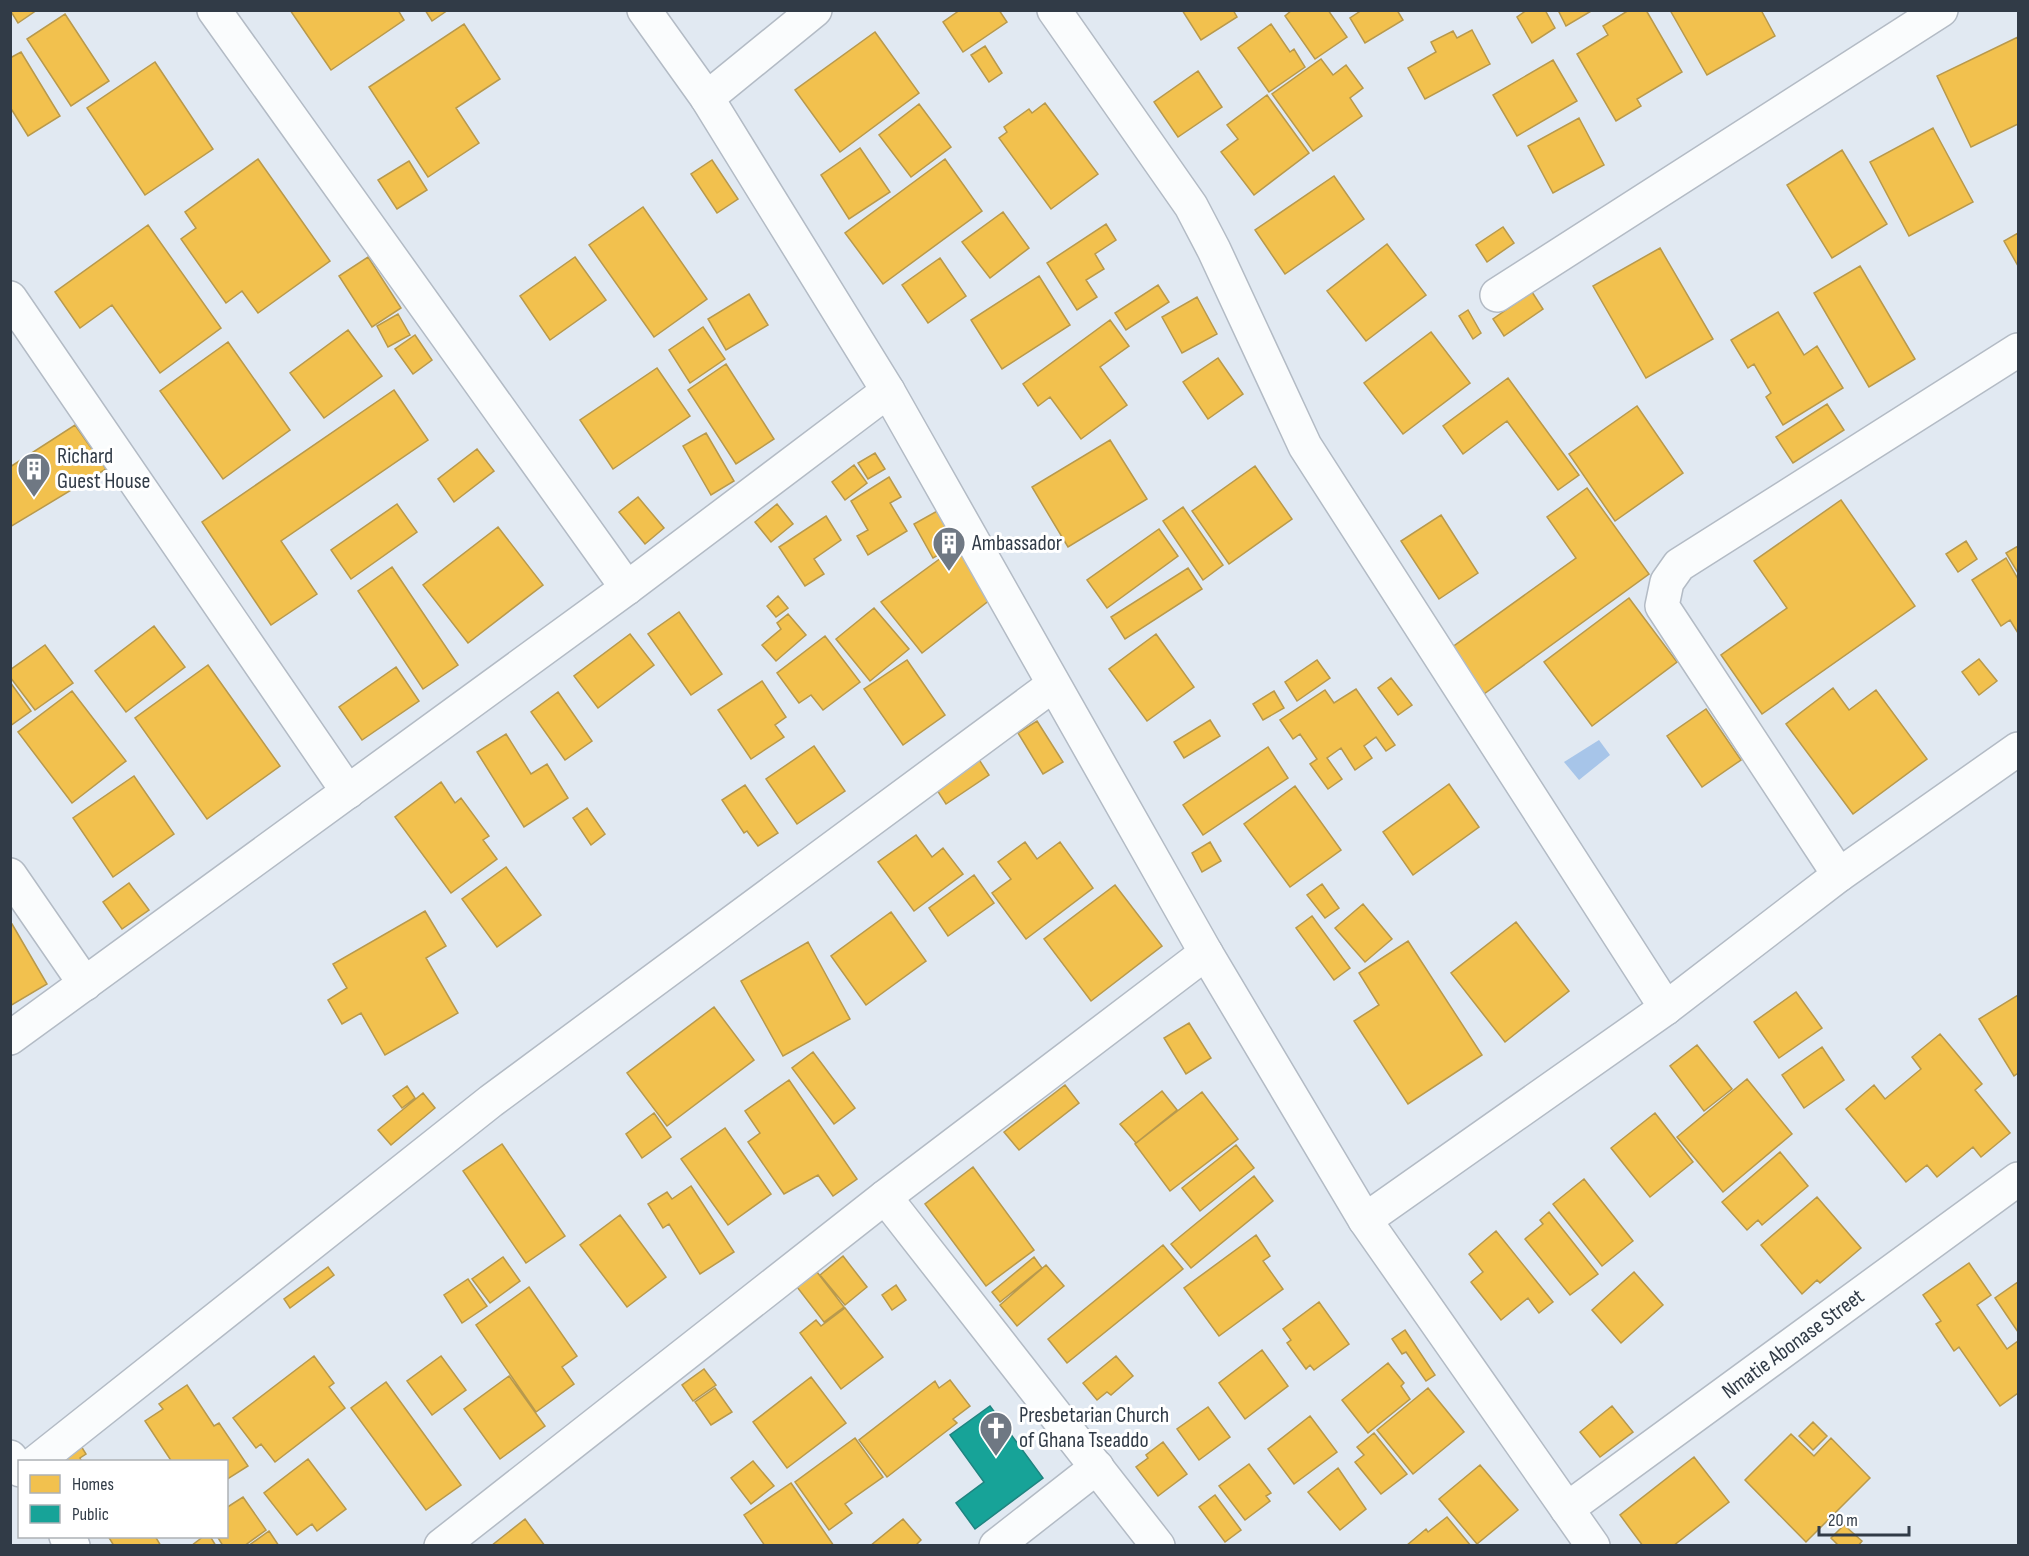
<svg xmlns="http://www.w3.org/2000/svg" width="2029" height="1556" font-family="'Sofia Sans Condensed',sans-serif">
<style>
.water{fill:#a7c5e9}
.homes{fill:#f2c14e;stroke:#b8994c;stroke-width:1.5}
.public{fill:#17a398;stroke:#1f8480;stroke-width:1.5}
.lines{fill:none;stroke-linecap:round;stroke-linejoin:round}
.street-casing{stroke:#b3bbc5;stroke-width:36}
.street{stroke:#fafcfd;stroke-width:33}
.labels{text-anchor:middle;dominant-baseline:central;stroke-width:6;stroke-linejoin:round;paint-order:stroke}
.poi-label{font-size:22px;fill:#313b47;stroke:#fff;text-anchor:start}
.street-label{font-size:22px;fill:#313b47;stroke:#fff}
</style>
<rect width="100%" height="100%" fill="#e1e9f2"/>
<path class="water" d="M1599 740 1610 755 1579 780 1564 762Z"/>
<path class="homes" d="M10 10H37L18 23Z
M290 10H398L404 20 331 70Z
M425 10H448L432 21Z
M960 10H999L1007 22 963 52 943 22Z
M1182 10H1233L1237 17 1201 40Z
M1292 10H1328L1347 37 1315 59 1285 16Z
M1362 10H1397L1403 20 1365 43 1350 18Z
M1527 10H1545L1555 28 1532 43 1517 17Z
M1558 10H1593L1566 26Z
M1629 10H1646L1682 72 1637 99 1641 106 1616 121 1577 54 1608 35 1603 26Z
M1670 10H1761L1775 36 1707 75Z
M65 14 109 81 71 106 27 39Z
M464 24 500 79 456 108 479 143 428 177 369 87Z
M1271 24 1290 52 1294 49 1305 67 1269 92 1238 48Z
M1472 30 1490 64 1425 99 1408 68 1436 52 1431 42 1453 31 1457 38Z
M875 32 919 93 840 152 795 90Z
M2018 37V124L1971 147 1937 76Z
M985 46 1002 73 989 82 971 55Z
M21 52 60 116 28 136 10 107V58Z
M1321 59 1333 75 1346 65 1363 88 1350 98 1362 116 1313 151 1272 94Z
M1553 60 1577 101 1517 136 1493 95Z
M155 62 213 149 145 195 87 108Z
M1198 71 1222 107 1178 137 1154 102Z
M1267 95 1309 153 1254 195 1221 152 1238 139 1227 125Z
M1045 103 1098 174 1051 209 999 138 1007 132 1004 127 1029 109 1032 113Z
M919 104 951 147 911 177 879 135Z
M1579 118 1604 165 1553 193 1528 146Z
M1933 128 1973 202 1909 236 1870 162Z
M860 148 890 192 849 219 821 175Z
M1842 150 1887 224 1832 258 1787 185Z
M258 159 330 261 258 313 242 291 226 303 181 239 196 228 185 212Z
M945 159 982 211 883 284 845 233Z
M712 160 738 199 717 213 691 174Z
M409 161 427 190 397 209 378 180Z
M1334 176 1364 219 1285 274 1255 230Z
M643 207 707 299 654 337 589 245Z
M1003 212 1029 248 990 278 962 242Z
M1106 224 1116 240 1095 254 1104 269 1086 280 1097 297 1077 310 1047 263Z
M148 225 221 328 160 373 112 305 80 328 55 292Z
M1503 227 1514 243 1487 262 1476 245Z
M2018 233V266L2004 241Z
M1387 244 1426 295 1366 341 1327 291Z
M1660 248 1713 339 1646 378 1593 286Z
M368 257 401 308 372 327 339 276Z
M575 257 606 300 550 340 520 296Z
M940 258 966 296 928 323 902 285Z
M1860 266 1915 359 1869 387 1814 293Z
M1039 276 1070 325 1002 369 971 320Z
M1158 285 1169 302 1126 330 1115 313Z
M1532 292 1543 309 1504 336 1493 319Z
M749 294 768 325 726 350 708 319Z
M1197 297 1217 334 1182 353 1162 317Z
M1468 310 1481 333 1473 339 1459 316Z
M1778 312 1804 355 1817 346 1843 388 1783 425 1766 397 1771 393 1754 364 1748 368 1731 340Z
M398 314 410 335 388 347 377 326Z
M1110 320 1129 346 1100 367 1127 405 1081 439 1050 397 1038 406 1023 384Z
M703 327 725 359 690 383 669 350Z
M348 330 382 376 324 418 290 373Z
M1431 332 1470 383 1403 434 1364 383Z
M415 335 432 360 413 374 395 349Z
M228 342 290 430 223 479 160 391Z
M1218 358 1243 394 1208 419 1183 382Z
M726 364 774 439 736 464 688 390Z
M657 368 690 416 613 469 580 420Z
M1508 378 1579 475 1558 490 1507 421 1463 454 1443 426Z
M394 390 428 440 281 541 317 594 271 625 202 522Z
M1827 404 1844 430 1793 463 1776 437Z
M1637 406 1683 473 1615 521 1569 454Z
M75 425 106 469 10 527V467Z
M706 433 734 481 711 495 683 446Z
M1110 440 1147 499 1068 547 1032 487Z
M477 449 494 471 454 502 438 479Z
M875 453 885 469 868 479 858 463Z
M854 465 867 483 845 500 832 482Z
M1255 466 1292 519 1229 564 1192 511Z
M889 477 901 497 890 503 907 531 868 555 857 536 868 530 851 501Z
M1587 488 1649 574 1484 694 1451 648 1576 558 1547 517Z
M638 497 664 528 645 544 619 512Z
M1841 500 1915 606 1762 714 1721 655 1787 608 1754 561Z
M397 504 417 532 351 579 331 550Z
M777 504 793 524 771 542 755 522Z
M1183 507 1223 565 1203 580 1163 521Z
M939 510 958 544 933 558 914 524Z
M1441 515 1478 573 1439 599 1401 541Z
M826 516 841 540 814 559 824 574 805 586 779 547Z
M498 527 543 585 468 643 423 585Z
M1159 529 1178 556 1107 608 1087 580Z
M1966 541 1977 559 1958 572 1946 554Z
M960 544 991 599 922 653 881 602Z
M2018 546V573L2006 553Z
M2006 558 2018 579V633L2010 620 2001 626 1972 580Z
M392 567 458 665 423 689 358 591Z
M1188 568 1202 589 1125 639 1111 617Z
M778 596 788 608 776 617 767 606Z
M1629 598 1677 662 1592 726 1544 662Z
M874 608 909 649 870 681 836 639Z
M679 612 722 674 691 695 648 634Z
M788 614 806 635 776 661 762 645 781 629 777 623Z
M154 626 185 667 126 712 95 671Z
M630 634 654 665 598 708 574 676Z
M1156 634 1194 687 1147 721 1109 669Z
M825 636 860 682 823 710 811 695 799 703 777 673Z
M45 645 73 683 35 710 10 677V670Z
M1979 659 1997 681 1979 695 1962 672Z
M907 660 945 715 903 745 864 689Z
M1317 660 1330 678 1297 701 1285 682Z
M208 665 280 766 207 819 135 718Z
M396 667 419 701 362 740 339 707Z
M1391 678 1412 705 1398 715 1378 688Z
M762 681 786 717 775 725 784 737 751 759 718 710Z
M10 682 31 711 10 726Z
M1833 688 1849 710 1876 690 1927 759 1853 814 1786 724Z
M1356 689 1395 745 1386 751 1376 737 1364 746 1372 758 1355 770 1341 748 1327 758 1342 779 1328 789 1310 764 1317 759 1300 734 1293 739 1280 720 1325 690 1334 703Z
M72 691 126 761 72 803 18 732Z
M1274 691 1284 708 1263 720 1253 704Z
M558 692 592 741 565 760 531 712Z
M1706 709 1741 760 1702 787 1667 736Z
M1210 720 1220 736 1184 758 1174 742Z
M1037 721 1063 762 1043 774 1018 733Z
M506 734 531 774 547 764 568 798 524 827 477 752Z
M814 746 845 791 797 824 766 779Z
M1268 747 1288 778 1203 835 1183 805Z
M978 758 989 775 946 804 935 787Z
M134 776 174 834 113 877 73 818Z
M441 782 455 803 461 798 489 836 483 840 497 859 451 893 395 817Z
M1449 784 1479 827 1413 875 1383 832Z
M745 785 778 833 758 846 747 831 744 833 722 800Z
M1295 786 1341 850 1290 887 1244 824Z
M587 808 605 834 591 845 573 818Z
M916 835 932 857 943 848 963 874 914 911 878 862Z
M1025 842 1037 859 1060 842 1093 888 1026 939 992 893 1011 879 998 862Z
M1210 842 1221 861 1202 872 1192 853Z
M506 867 541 915 497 947 462 899Z
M974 875 994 903 948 936 929 908Z
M129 883 149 910 122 929 103 902Z
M1322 884 1339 908 1325 918 1307 895Z
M1115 885 1162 946 1091 1001 1044 939Z
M1363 904 1392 939 1365 962 1335 928Z
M425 911 446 946 426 958 458 1013 385 1055 361 1013 342 1024 328 1000 347 988 333 964Z
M891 912 926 961 866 1005 831 956Z
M1312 916 1350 968 1334 980 1296 928Z
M1516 922 1569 991 1505 1042 1451 973Z
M12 924 47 984 10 1006V925Z
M1408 941 1482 1055 1408 1104 1354 1021 1379 1005 1359 973Z
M808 942 850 1019 783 1056 741 981Z
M1796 992 1822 1028 1779 1058 1754 1022Z
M2018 995V1073L2014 1076 1979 1019Z
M714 1007 754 1060 667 1126 627 1073Z
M1189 1023 1211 1058 1186 1074 1164 1038Z
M1940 1034 1982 1084 1975 1090 2010 1133 1981 1157 1973 1147 1937 1177 1927 1165 1906 1182 1846 1109 1874 1085 1885 1099 1921 1069 1912 1057Z
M1697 1045 1732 1089 1704 1111 1670 1066Z
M1822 1047 1844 1080 1804 1108 1782 1075Z
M813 1052 855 1108 834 1124 792 1068Z
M1747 1079 1792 1134 1723 1192 1677 1137Z
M789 1080 857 1179 833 1196 818 1175 784 1194 748 1142 760 1133 745 1111Z
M1065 1085 1079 1103 1019 1150 1004 1132Z
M407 1086 415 1098 402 1108 393 1096Z
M1162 1091 1177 1110 1136 1143 1120 1124Z
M1202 1092 1238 1139 1170 1191 1135 1144Z
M423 1093 435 1108 391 1145 378 1130Z
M654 1113 671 1137 642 1158 626 1134Z
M1655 1113 1693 1162 1650 1197 1611 1148Z
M725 1128 771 1194 728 1225 681 1159Z
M502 1144 565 1236 526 1263 463 1171Z
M1236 1145 1254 1168 1200 1211 1182 1188Z
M1780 1152 1808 1186 1762 1225 1758 1220 1747 1230 1722 1202Z
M973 1167 1034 1250 986 1286 925 1204Z
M1254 1176 1273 1201 1191 1268 1171 1244Z
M1584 1179 1633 1241 1602 1266 1553 1204Z
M691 1186 734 1252 700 1274 669 1224 663 1228 648 1204 667 1192 672 1199Z
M1817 1197 1861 1248 1820 1283 1817 1280 1802 1294 1761 1245Z
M1549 1212 1598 1274 1570 1295 1525 1239 1543 1224 1540 1220Z
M620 1215 666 1277 627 1307 580 1245Z
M1496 1231 1553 1302 1539 1313 1528 1298 1501 1320 1471 1282 1483 1272 1469 1254Z
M1256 1235 1270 1256 1263 1261 1283 1289 1219 1336 1184 1288Z
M1163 1245 1183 1269 1067 1363 1048 1339Z
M843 1256 867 1287 845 1305 820 1275Z
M503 1257 520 1281 490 1303 472 1279Z
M1034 1257 1042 1268 1000 1302 992 1292Z
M1969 1263 1991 1295 1977 1305 2007 1349 2018 1341V1393L2000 1406 1959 1347 1954 1351 1936 1324 1941 1321 1923 1295Z
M1046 1265 1064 1286 1017 1326 1000 1305Z
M328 1267 334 1275 290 1308 284 1299Z
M817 1272 844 1307 824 1322 797 1287Z
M1634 1272 1663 1305 1621 1343 1592 1310Z
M468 1279 487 1306 462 1323 444 1295Z
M2018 1282V1332L1995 1298Z
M896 1285 906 1300 892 1310 882 1295Z
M529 1287 577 1356 562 1367 574 1384 536 1412 476 1325Z
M1319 1302 1349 1344 1314 1370 1310 1365 1306 1369 1287 1343 1291 1340 1283 1329Z
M845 1308 883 1357 841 1389 800 1333 816 1320 821 1326Z
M1405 1330 1435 1375 1426 1381 1406 1352 1402 1354 1392 1339Z
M1262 1350 1288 1386 1245 1419 1219 1383Z
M314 1356 334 1383 329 1387 345 1408 275 1462 261 1444 256 1448 233 1418Z
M441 1356 466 1390 432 1415 407 1381Z
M1116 1356 1133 1376 1111 1395 1107 1392 1097 1400 1083 1383Z
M1388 1363 1404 1383 1401 1386 1410 1399 1368 1433 1342 1400Z
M704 1369 716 1385 693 1401 682 1385Z
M509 1376 545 1426 500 1459 464 1409Z
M811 1377 846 1423 787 1468 753 1422Z
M950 1380 970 1406 953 1419 957 1423 887 1477 859 1440 935 1381 939 1388Z
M386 1382 461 1485 426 1510 351 1408Z
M187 1385 214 1426 219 1423 248 1466 226 1480V1462H172L145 1421 163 1409 159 1404Z
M715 1388 732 1412 711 1425 695 1402Z
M1428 1388 1464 1432 1413 1474 1377 1430Z
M1612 1406 1633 1432 1600 1457 1580 1432Z
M1208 1407 1230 1437 1199 1460 1177 1429Z
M1310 1416 1337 1452 1294 1484 1268 1449Z
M1813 1422 1827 1436 1813 1450 1799 1436Z
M1374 1433 1407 1474 1381 1494 1355 1462 1364 1455 1357 1447Z
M1791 1434 1814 1456 1831 1438 1870 1478 1806 1542 1745 1480Z
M855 1438 883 1477 845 1504 852 1513 829 1530 795 1482Z
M1163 1442 1187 1474 1158 1496 1136 1467 1148 1458 1146 1455Z
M81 1446 86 1454 80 1458 82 1462H59Z
M1694 1457 1729 1502 1673 1546H1643L1620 1515Z
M308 1459 346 1509 317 1531 312 1524 297 1535 264 1493Z
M753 1461 774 1486 751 1504 731 1478Z
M1249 1464 1271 1493 1266 1496 1270 1501 1245 1520 1219 1486Z
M1480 1465 1518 1510 1477 1544 1439 1499Z
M1338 1468 1366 1509 1340 1530 1308 1492Z
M791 1483 834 1546H765L744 1515Z
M1215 1495 1241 1530 1225 1542 1199 1507Z
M243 1497 266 1530 244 1546H223L217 1536H226V1508Z
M1447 1517 1471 1546H1406L1426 1529 1428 1532Z
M525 1519 545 1546H491Z
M903 1519 921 1540 915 1546H870Z
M1844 1525 1862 1541 1858 1546H1839L1831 1538Z
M269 1531 279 1546H248Z
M108 1536H155L161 1546H114Z
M204 1536H210L216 1546H191Z"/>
<path class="public" d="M990 1406 1043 1478 975 1529 956 1503 984 1482 950 1435Z"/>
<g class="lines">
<defs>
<g id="street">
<path d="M214 10 627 588"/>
<path d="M644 10 707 98 888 391 1206 953 1365 1220 1593 1546"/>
<path d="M1054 10 1191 206 1214 250 1305 446 1666 1008"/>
<path d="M707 98 815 10"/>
<path d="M1497 295 1941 10"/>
<path d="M10 298 348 792"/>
<path d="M10 875 85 984"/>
<path d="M1839 875 1662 606 1667 582 1679 565 2018 350"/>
<path d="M10 1038 627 588 888 391"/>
<path d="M885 1197 1158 1546"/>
<path d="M1365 1220 1666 1008 1839 875 2018 749"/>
<path d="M10 1457 20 1470"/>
<path d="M36 1462 491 1101 1053 685"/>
<path id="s1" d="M1567 1509 2018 1179"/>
<path d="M66 1536 73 1546"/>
<path d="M441 1546 885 1197 1206 953"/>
<path d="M996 1546 1097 1467"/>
</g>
</defs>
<use href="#street" class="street-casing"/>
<use href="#street" class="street"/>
</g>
<defs>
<symbol id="building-pin" viewBox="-11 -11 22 30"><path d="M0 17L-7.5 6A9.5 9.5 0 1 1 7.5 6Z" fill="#6f7883" stroke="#fff"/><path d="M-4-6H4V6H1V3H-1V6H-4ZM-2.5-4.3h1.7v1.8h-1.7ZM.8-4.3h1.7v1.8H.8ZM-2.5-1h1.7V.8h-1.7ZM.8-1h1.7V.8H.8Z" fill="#fff"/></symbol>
<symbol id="church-pin" viewBox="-11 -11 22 30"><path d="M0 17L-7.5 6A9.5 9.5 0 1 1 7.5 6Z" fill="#6f7883" stroke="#fff"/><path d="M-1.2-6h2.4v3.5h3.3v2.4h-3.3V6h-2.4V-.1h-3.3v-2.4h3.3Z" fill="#fff"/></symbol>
</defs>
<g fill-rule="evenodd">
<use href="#building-pin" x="15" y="450" width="38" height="52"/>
<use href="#building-pin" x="930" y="524" width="38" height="52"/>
<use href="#church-pin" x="977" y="1409" width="38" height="52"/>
</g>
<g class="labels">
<g class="poi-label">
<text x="57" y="456">Richard<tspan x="57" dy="25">Guest House</tspan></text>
<text x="972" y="543">Ambassador</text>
<text x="1019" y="1415">Presbetarian Church<tspan x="1019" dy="25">of Ghana Tseaddo</tspan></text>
</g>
<g class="street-label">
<text stroke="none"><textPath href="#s1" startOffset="280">Nmatie Abonase Street</textPath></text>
</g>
</g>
<rect width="2029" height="1556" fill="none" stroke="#313b47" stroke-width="24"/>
<rect x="18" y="1460" width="210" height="78" fill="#ffffff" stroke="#adb1b5" stroke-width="1.5"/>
<rect x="30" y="1475" width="30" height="18" fill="#f2c14e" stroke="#adb1b5" stroke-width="1.5"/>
<text x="72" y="1490" font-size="18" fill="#313b47">Homes</text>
<rect x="30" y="1505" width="30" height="18" fill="#17a398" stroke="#adb1b5" stroke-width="1.5"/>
<text x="72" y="1520" font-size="18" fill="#313b47">Public</text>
<path d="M1819 1526v9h90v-9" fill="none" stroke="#313b47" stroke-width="3"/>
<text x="1828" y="1526" font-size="18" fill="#313b47" stroke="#ffffff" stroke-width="4.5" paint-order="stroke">20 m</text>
</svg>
